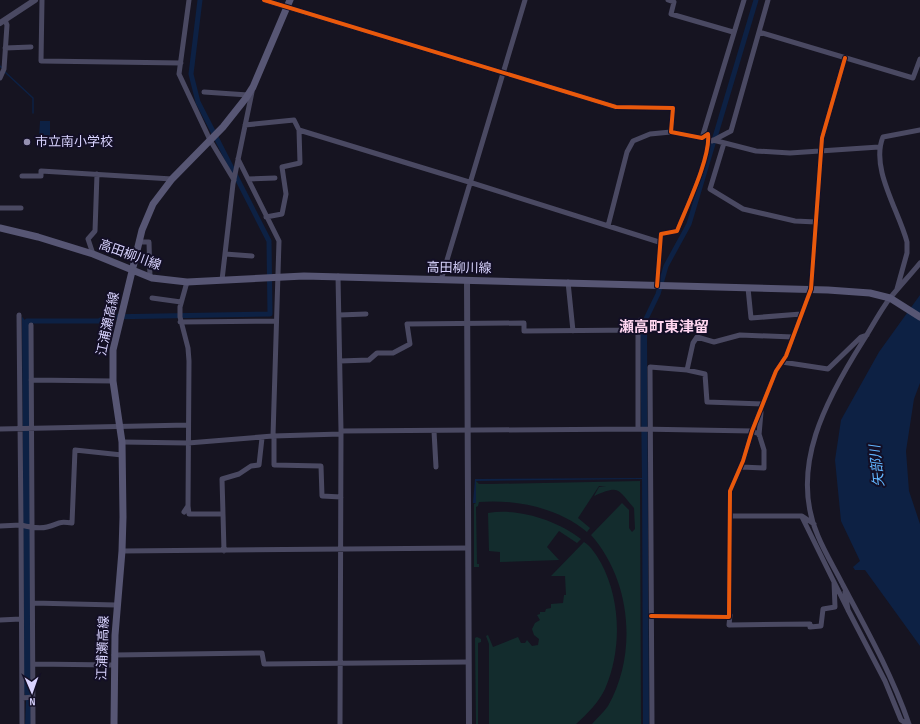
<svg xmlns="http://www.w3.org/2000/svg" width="920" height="724" font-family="'Sofia Sans Condensed','Noto Sans JP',sans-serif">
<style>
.green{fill:#132c2d}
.water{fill:#0d2144}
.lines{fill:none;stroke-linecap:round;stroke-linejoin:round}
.stream{stroke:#0d2144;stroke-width:1.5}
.canal{stroke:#0d2144;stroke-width:5}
.minor{stroke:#4a4962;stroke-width:5}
.tertiary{stroke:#4a4962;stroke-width:6}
.secondary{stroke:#575674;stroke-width:7}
.cycleway-casing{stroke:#130f26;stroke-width:6}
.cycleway{stroke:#e8590c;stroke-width:4}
.poi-dot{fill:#9591b1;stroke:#130f26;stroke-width:1.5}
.labels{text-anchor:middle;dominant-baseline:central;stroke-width:4;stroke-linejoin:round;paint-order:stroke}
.poi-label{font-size:13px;fill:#d9d4ff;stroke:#130f26;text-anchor:start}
.street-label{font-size:13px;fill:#d9d4ff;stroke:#130f26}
.water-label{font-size:14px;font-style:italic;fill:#62b6ff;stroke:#130f26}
.quarter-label{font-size:15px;font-weight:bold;fill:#ffd6f0;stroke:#130f26}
</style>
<rect width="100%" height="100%" fill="#161421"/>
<path class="green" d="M476 481 479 484H491L640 481 641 724H592C597 718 604 712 608 706 638 653 631 580 591 535L622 503 629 510V528L632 532 635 529 634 508C617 488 619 485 594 496L599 487 606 486H599L578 518 590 528 587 532C559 508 515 499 479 502L478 506 476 507 477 564H479V567H474V504L476 503Z
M488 513C519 508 556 520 581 539L577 543 559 531 547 547 559 560 500 562V552L489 551Z
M584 542C591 546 597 556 601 563 621 600 622 650 605 689 599 702 587 714 576 724H489V644L486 636 488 635 493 647 518 637 521 643H525L527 640 532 646 538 645 539 639 534 635 532 629 535 623 540 620 537 615 540 614V612H545L546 609 551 608V604L563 603 564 595H566L565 576H551Z
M477 637 481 639V642L478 643V724H476L475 638Z"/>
<path class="water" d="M40 121H50V138H39Z
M920 295V383L914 399 906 451 909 491 920 524V646L865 570H855L853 567 860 561 841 521 835 460 841 420 879 352Z
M22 317 29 324 31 724H25L26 701 24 691Z
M643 318 646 320 647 332 649 724H643L642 479 476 481V503H473L475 479 642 478 640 325Z"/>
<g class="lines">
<path class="stream" d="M0 66 2 68
M5 72 33 98V113"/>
<path class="canal" d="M643 325 658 294 666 266 689 224 756 0
M27 327V321H99L106 317 270 314 269 241 198 102 191 74 200 0"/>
<path class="minor" d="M42 0 41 61 181 63
M189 0 179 74 210 140 234 180
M264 0 616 107 673 108 671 132 702 138 708 134C711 157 686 208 677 231L661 234 657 286
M668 0 674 2 671 14 733 32
M759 32 913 78 920 59
M5 48 31 47
M0 78 4 69 7 25 5 20
M204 92 248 95
M245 125 294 120 299 130 300 163 282 167 286 194 282 214 266 217
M299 130 469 182 659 242
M702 138 744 0
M713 140 756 151 790 153 879 147
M712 141 731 131 768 0
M724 143 710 189 743 209 795 221 816 222
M238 159 279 241 273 436
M22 176H41V171L172 179
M248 179 275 178
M0 208H21
M608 226 627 152 633 141 650 134 671 132
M139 242H149L150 277
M93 254 88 239 95 231 97 174
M225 254 252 256
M338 276 341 431 340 724
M222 280 233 184 252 92
M441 280 525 0
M568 282 573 331
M748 288 751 318 801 314
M897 289 907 253V242C899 211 870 168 883 137L920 130
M152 298 181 302
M339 315 366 314
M180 322 275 321
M31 325 33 724
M340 361 369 360 377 353H393L410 344 407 324 524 323V331L638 330
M782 362 828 369 861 337 867 335
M687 370 705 374 707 402 763 404
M31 380 113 381
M0 429 188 425
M638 429V330L640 320
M341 431 639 429 752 431 759 434 764 450V468L741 467
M434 431 436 467
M759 435 761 412
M274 436V465L321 466 322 496 341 497
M122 442 188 443 273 436 341 434
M188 506 189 514H223L224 551
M184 512 188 506 189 361 188 348 180 317V307L187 282
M223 514 222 479 239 474 251 466 259 465 262 438
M730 516H802L814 524
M802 517 834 582
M0 526 21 525 19 315
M122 551 468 548
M845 592 848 610 885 681 901 720 907 724
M33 603 116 605
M730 615 729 625 810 624V627L821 626 823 609 835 607 834 582 848 610
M651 616 729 617 730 491 743 461 752 431 776 371 786 356 811 289 822 138 845 58
M0 620 21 619
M114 655 262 653 264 664 468 662
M33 664 114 665
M22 698 33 697
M22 724 21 525C29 527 39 529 47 527 60 524 56 521 72 523L75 450 122 455
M652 724 650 367 687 370 693 343 697 337 714 342 740 335 793 337
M909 724C892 675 867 630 843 585 835 569 825 553 818 536 788 468 827 398 863 341 872 327 880 311 890 298 900 286 910 275 920 263"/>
<path class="tertiary" d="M0 23 35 0
M467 280 469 724"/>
<path class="secondary" d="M0 228 38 237 93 254 152 278 187 282 304 276 828 290 870 293 890 298 920 317
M114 724 115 635 122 551 123 517 122 442 113 381V350L142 230 153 204 172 179 223 127 246 98 253 87 290 0"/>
<defs>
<path id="cycleway" d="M264 0 616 107 673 108 671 132 702 138 708 134C711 157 686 208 677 231L661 234 657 286
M651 616 729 617 730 491 743 461 752 431 776 371 786 356 811 289 822 138 845 58"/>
</defs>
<use href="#cycleway" class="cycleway-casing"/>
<use href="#cycleway" class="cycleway"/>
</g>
<circle class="poi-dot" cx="27" cy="142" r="4"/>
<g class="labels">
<g class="poi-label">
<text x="35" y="142">市立南小学校</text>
</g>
<g class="street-label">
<text transform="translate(130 255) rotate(20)">高田柳川線</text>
<text transform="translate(459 268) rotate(1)">高田柳川線</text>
<text transform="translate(108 324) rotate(-78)">江浦瀬高線</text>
<text transform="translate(103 648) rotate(-88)">江浦瀬高線</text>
</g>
<g class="water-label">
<text transform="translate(877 466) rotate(-96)">矢部川</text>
</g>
<g class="quarter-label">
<text x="664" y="327">瀬高町東津留</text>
</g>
</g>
<g transform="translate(32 692) rotate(178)" stroke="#130f26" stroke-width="3" paint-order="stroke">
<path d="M0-3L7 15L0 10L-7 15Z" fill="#d9d4ff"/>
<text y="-6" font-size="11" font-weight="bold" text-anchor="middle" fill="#d9d4ff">N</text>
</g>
</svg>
